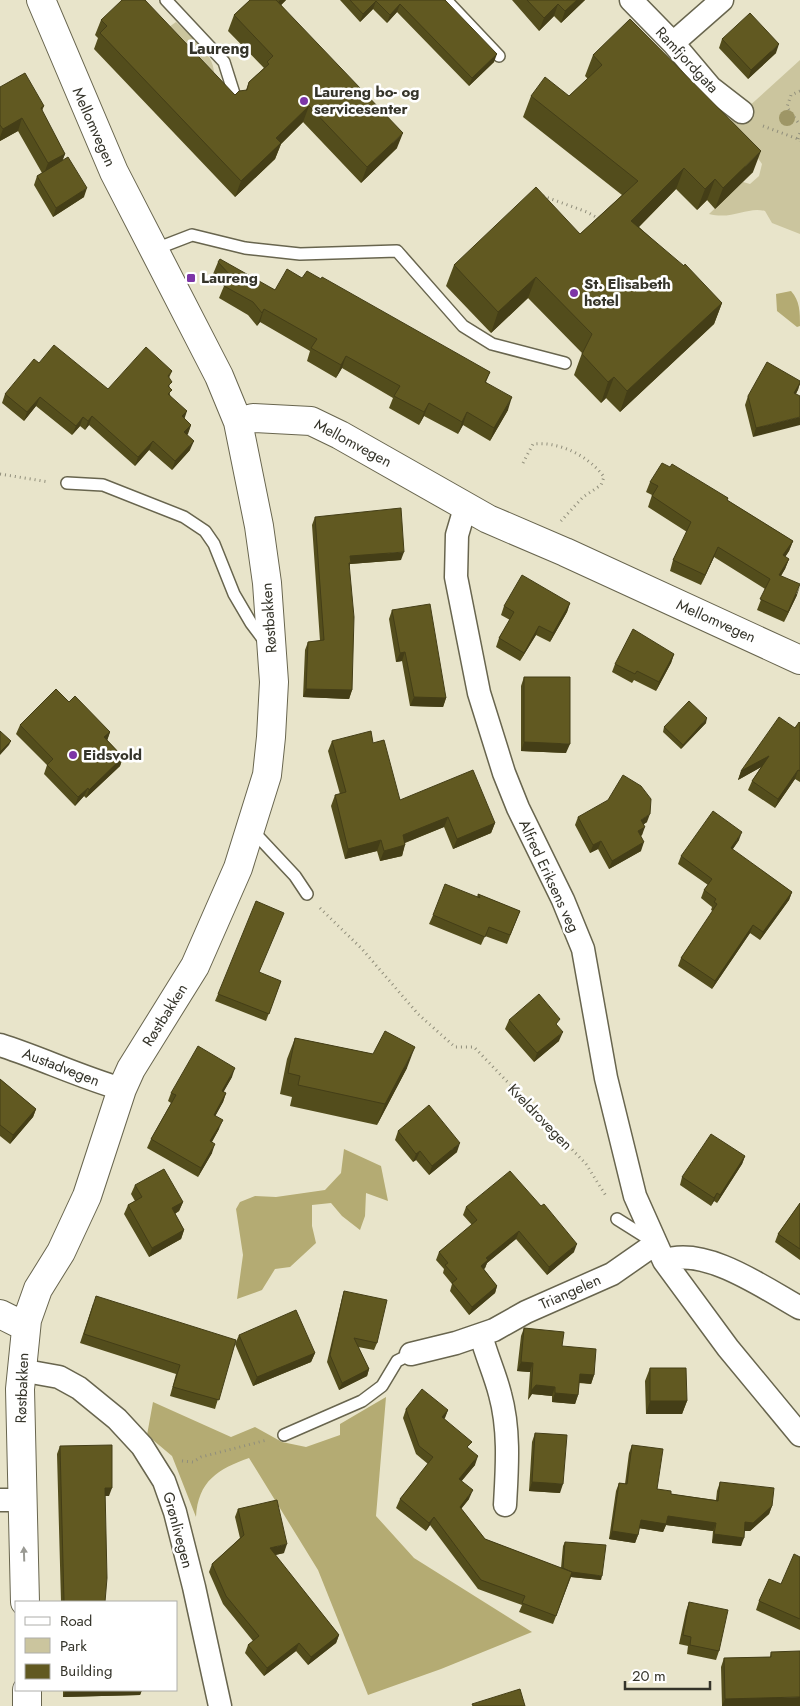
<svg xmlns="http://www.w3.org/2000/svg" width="800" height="1706" font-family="Jost,sans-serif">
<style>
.green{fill:#cbc59e}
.forest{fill:#b4ab73}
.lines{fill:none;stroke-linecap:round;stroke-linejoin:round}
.service-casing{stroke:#68654e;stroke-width:14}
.minor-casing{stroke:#68654e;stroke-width:25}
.tertiary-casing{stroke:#68654e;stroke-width:30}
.path{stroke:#908e7b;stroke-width:3;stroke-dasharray:1 4;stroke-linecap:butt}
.service{stroke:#fff;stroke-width:11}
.minor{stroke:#fff;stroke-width:22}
.tertiary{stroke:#fff;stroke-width:28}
.tree{fill:#9e9666}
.wall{fill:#534d1c}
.shaded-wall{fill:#443e17}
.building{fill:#615921;stroke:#443e17}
.oneway{fill:#9a9a94}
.poi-dot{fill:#7d35a7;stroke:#fff;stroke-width:2}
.labels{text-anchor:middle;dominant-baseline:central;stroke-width:5;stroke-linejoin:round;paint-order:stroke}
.street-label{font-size:15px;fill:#35342a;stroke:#fff}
.poi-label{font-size:15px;font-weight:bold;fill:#35342a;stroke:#fff;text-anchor:start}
.neighbourhood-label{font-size:16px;font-weight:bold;fill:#35342a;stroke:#fff}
</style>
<rect width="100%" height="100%" fill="#e8e4ca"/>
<path class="green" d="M176 22C190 36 215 54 214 74L169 27Z
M800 60V234L772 223 765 211C748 206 733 220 709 214L743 182 750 184 759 176 762 164 729 117 736 118Z"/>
<path class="forest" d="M791 291C800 301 800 312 800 326L797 327 777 311 776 294Z
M344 1149 381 1166 388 1201 366 1193 365 1216 360 1230 342 1216 331 1203 312 1205V1226L316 1243 290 1267 275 1269 262 1290 237 1299 243 1255 236 1209 240 1202 255 1196 276 1197 325 1190 341 1173Z
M386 1397 376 1516 414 1558 532 1632 441 1669 368 1695 318 1570 249 1458C218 1469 198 1481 196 1517L172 1456 147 1435 153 1402 231 1437 255 1427 282 1442 306 1447 340 1435V1424Z"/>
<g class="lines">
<defs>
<path id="service" d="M166 0 224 62 236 100
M446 0 499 56
M153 250 192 235 245 248 300 254 397 251 463 326 492 344 565 363
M67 483 103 485 184 517 205 531 214 544 234 594 251 623 266 643
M251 829 295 876 307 894
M617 1219 652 1241
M284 1435 362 1401 382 1386 397 1361 411 1354"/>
<path id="minor" d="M631 0 673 43 711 88 742 112
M673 43 722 0
M465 508 457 535 456 577 479 693 504 773 518 808 563 900 583 949 606 1078 635 1196 664 1261 728 1348 800 1435
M0 1045C41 1058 80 1077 122 1089
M664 1261C704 1245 766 1289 800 1308
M481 1335C486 1355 495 1374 500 1394 510 1430 507 1469 505 1505
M411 1354 456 1343 494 1330 526 1312 612 1274 655 1244
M20 1370 59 1377 79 1388 117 1419 142 1446 164 1481 175 1512 194 1587 220 1706
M0 1500H22"/>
<path id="tertiary" d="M238 422 253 418 311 421 340 435 488 519 565 552 800 660
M0 1314 26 1327
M25 1602 20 1389 27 1320 38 1289 61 1252 87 1196 122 1089 131 1069 195 966 238 868 267 775 271 737 274 682 267 583 259 526 238 422 219 376 114 172 41 0
M27 1690V1706"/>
</defs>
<use href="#service" class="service-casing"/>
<use href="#minor" class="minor-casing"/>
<use href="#tertiary" class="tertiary-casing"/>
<path class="path" d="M800 91 791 95 787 107 800 125
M763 126 798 139 800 141
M798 139 800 133
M543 196 587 212 601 220
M523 463 533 444C559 441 589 456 604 477L601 485 583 497 561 521
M0 474 49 482
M320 908 362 949 418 1014 455 1047H474L586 1164 606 1196
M182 1461 193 1462 201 1457 267 1440"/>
<use href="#service" class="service"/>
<use href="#minor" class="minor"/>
<use href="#tertiary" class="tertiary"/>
</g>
<circle class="tree" cx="787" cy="118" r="8"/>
<path class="wall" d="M250 0H286L281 5 397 148 361 183 303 122 281 144 275 159 235 197 94 49 98 38 95 35 101 20 235 95 246 90 249 82 264 68 228 31 234 15Z
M340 0H445L494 62 469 86 397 12 387 23 373 9 360 22Z
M512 0H585L561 23 554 16 539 31Z
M722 39 776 53 748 79 719 48Z
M593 55 753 172 715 209 707 200 697 210 676 189 639 227 722 303 714 324 620 412 606 398 601 403 574 375 582 353 528 298 491 333 446 286 454 265 580 234 622 195 523 117 531 96H569L588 79 585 76Z
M0 87 44 106 42 111 65 154 62 161 84 197 53 217 34 185 37 176 42 173 18 131 0 141Z
M218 262 275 290 302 278 490 372 486 382 508 410 490 441 463 425 458 434 424 416 419 425 389 408 393 398 342 368 336 378 307 361 310 351 260 322 257 326 248 315 219 298 224 286 213 274Z
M39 363 108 389 172 371 169 378 170 395 184 418 191 425 187 435 190 450 172 470 149 450 135 466 89 425 85 430 80 426 72 435 36 406 24 421 2 403 5 394Z
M800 381V384L796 394 753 437 745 405 748 396Z
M670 467 728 498 727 500 793 541 789 551 785 557 789 559 785 569 781 576 797 595 784 622 757 610 765 589 714 557 701 585 670 571 673 560 687 532 648 507 652 495 646 492 650 482Z
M315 517 401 560 350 564 349 567 352 690 349 699 303 697 305 650 308 642 320 641 312 525Z
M570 603 567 612 550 642 536 635 520 661 496 647 499 638 510 620 501 615 504 606Z
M392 610 446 698 443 707 410 706 402 661 396 662 389 619Z
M674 654 671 663 656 691 634 680 632 683 612 672 615 664Z
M524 677 566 753 521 751V686Z
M69 702 110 732 107 740 123 757 120 766 86 798 84 796 75 806 44 774 47 765 16 734 20 725Z
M706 723 681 749 663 732 664 727Z
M800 723V782L795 779 775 808 748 790 752 781 761 767 738 780 741 771Z
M332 741 373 743 400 800 495 823 491 833 453 849 444 827 405 843 402 856 380 861 377 851 345 859 331 806 335 795 340 794 328 751Z
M578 817 647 822 644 824 642 835 641 836V851L609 869 598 849 590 853 575 825Z
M739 840 732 850 792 892 789 900 760 940 750 933 712 989 678 966 681 958 713 911 711 910 712 907 701 898 704 890 708 885 678 864 681 856Z
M478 894 520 911 507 944 485 936 481 945 429 924 433 915 477 897Z
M281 981 266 1021 215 1001 218 994Z
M509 1020 558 1026 559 1041 534 1062 505 1029Z
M295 1038 373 1054 407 1068 377 1125 290 1106 292 1097 280 1094 287 1059Z
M232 1077 223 1092 226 1093 223 1102 215 1116 219 1129 212 1142V1153L198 1177 147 1148 151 1139 171 1103 168 1101 171 1093Z
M0 1079 36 1109 33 1117 10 1144 0 1136Z
M398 1131 457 1152 429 1175 416 1160 413 1162 395 1140Z
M745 1156 742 1164 717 1203 714 1201 711 1206 680 1185 682 1177Z
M135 1185 183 1202 179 1211 175 1214 184 1230 181 1239 149 1257 124 1214 128 1205 135 1201 131 1194Z
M800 1203V1260L775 1242 778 1234Z
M466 1207 574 1252 547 1275 516 1239 487 1263 485 1268 484 1269 497 1286 495 1293 469 1315 450 1291 452 1284 443 1273 444 1269 436 1260 439 1252 472 1225 463 1215Z
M344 1291 377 1343 374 1350 358 1347 369 1369 367 1376 339 1390 327 1362 342 1298Z
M93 1304 236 1340 215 1409 170 1396 176 1374 80 1343Z
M524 1328 562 1346 594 1375 591 1384 579 1383 578 1395 575 1404 552 1402V1396L532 1394 528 1400 530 1372 517 1371 521 1336Z
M239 1335 315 1353 311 1362 253 1386 235 1344Z
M650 1368 687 1401 682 1414H646L645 1381Z
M406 1409 448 1410 444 1419 469 1449 475 1465 461 1481 469 1499 461 1509 485 1539 561 1568 563 1546 565 1542 601 1580 571 1577 553 1624 519 1612 522 1605 478 1589 430 1525 426 1531 396 1508 400 1499 428 1464 416 1454 403 1418Z
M535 1433 560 1493 529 1491 532 1442Z
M632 1445 657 1489 671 1494 716 1500 717 1491 720 1482 772 1506 769 1514 750 1531H744L741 1546 712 1543 713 1531 666 1525 663 1532 639 1528 638 1535 635 1543 609 1539 616 1491 619 1483 625 1484 629 1453Z
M60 1446 109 1496H105V1602H61L57 1454Z
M238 1509 284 1553 275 1555 339 1635 336 1643 308 1665 296 1651 264 1676 245 1653 248 1645 253 1641 223 1604 209 1572 212 1564 240 1538 235 1517Z
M800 1557V1630L756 1610 759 1601 781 1584Z
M689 1602 719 1651 716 1660 687 1654 688 1646 679 1644 686 1611Z
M771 1652 782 1706H722L721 1667 724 1658 770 1657Z
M63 1690H142L140 1695 63 1697Z"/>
<path class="shaded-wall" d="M280 0H286L272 14 276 5Z
M577 0H585L561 23 565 11Z
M376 1 373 9 360 22 363 14Z
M400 4 397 12 387 23 390 15Z
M558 4 554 16 539 31 544 18Z
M779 44 776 53 748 79 751 70Z
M497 54 494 62 469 86 472 78Z
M309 106 303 122 281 144 275 159 235 197 241 181 276 138Z
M22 118 18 131 0 141V137L3 129Z
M403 133 397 148 361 183 367 167Z
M761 151 753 172 715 209 723 188Z
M65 154 60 167 43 176 48 163Z
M684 168 676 189 624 242 631 221Z
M715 179 707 200 697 210 705 189Z
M87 188 84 197 53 217 56 208Z
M536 277 528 298 491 333 498 312Z
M722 303 714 324 620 412 627 391Z
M264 309 260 322 257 326 262 313Z
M346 356 342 368 336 378 341 365Z
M614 377 606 398 601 403 608 382Z
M800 383 798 390 791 402 794 393Z
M40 397 36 406 24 421 27 412Z
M512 397 508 410 490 441 494 428Z
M429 403 424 416 419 425 424 412Z
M187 411 184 420 182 416Z
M467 412 463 425 458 434 462 422Z
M92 416 89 425 85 430 88 421Z
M83 417 80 426 72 435 76 426Z
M800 417V425L753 437 756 428Z
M191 425 188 434 181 441 184 432Z
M153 441 149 450 135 466 138 457Z
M194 441 190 450 172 470 175 461Z
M793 541 789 551 779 566 783 555Z
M718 547 714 557 701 585 705 575Z
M404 552 401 560 350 564 348 572 350 556Z
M789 559 785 569 775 585 779 575Z
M800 586 797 595 784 622 788 612Z
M570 603 567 612 550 642 553 633Z
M539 626 536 635 520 661 524 653Z
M405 652 402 661 396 662 400 653Z
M674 654 671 663 656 691 659 682Z
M306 689 352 690 349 699 303 697Z
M414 697 446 698 443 707 410 706Z
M707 718 706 723 681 749 683 745Z
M110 732 107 741 104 737Z
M11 741 9 745 0 755V752Z
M524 742 570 744 566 753 521 751Z
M769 756 765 765 738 780 741 771Z
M123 757 120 766 86 798 89 790Z
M798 770 795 779 775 808 778 799Z
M88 788 84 796 75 806 78 797Z
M650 814 647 822 638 828 641 820Z
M448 817 444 827 399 845 403 835Z
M495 823 491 833 453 849 457 839Z
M645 827 642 835 635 839 638 831Z
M742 832 739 840 728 856 731 848Z
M381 840 377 851 345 859 348 849Z
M601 841 598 849 590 853 593 845Z
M644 842 641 851 609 869 612 861Z
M405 845 402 856 380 861 384 851Z
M792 892 789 900 760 940 763 932Z
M753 925 750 933 712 989 715 981Z
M563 1032 559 1041 534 1062 537 1053Z
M415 1047 407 1068 377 1125 385 1104Z
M235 1068 232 1077 219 1100 222 1091Z
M226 1093 223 1102 211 1124 214 1115Z
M36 1109 33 1117 10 1144 13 1135Z
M223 1120 219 1129 207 1150 210 1141Z
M460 1143 457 1152 429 1175 432 1166Z
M215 1144 212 1153 198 1177 201 1168Z
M420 1151 416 1160 413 1162 416 1154Z
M745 1156 742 1164 717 1203 720 1195Z
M717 1193 714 1201 711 1206 714 1198Z
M183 1202 179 1211 169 1217 172 1208Z
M184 1230 181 1239 149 1257 152 1248Z
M519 1231 516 1239 487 1263 485 1268 478 1274 481 1266 486 1258Z
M577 1244 574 1252 547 1275 549 1267Z
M497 1286 495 1293 469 1315 472 1307Z
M315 1353 311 1362 253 1386 257 1377Z
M521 1362 533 1363 530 1372 517 1371Z
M369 1369 367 1376 339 1390 342 1383Z
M580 1374 594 1375 591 1384 577 1382Z
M536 1385 555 1387 552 1396 532 1394 528 1400 531 1391Z
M555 1393 578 1395 575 1404 552 1402Z
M650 1401H687L682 1414H646Z
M448 1410 445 1418 438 1426 442 1417Z
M478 1456 475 1465 456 1488 459 1479Z
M532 1482 563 1484 560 1493 529 1491Z
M105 1488H112L109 1496H102Z
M473 1490 469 1499 456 1515 460 1507Z
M772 1506 769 1514 750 1531H742L745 1522Z
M668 1516 716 1523 713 1531 666 1525 663 1532 638 1528 641 1520Z
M434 1517 430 1525 426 1531 429 1523Z
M612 1531 638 1535 635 1543 609 1539Z
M714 1534 744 1538 741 1546 712 1543Z
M287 1544 284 1553 267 1557 270 1548Z
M562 1571 602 1576 601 1580 571 1577 553 1624 571 1577Z
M339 1635 336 1643 308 1665 311 1657Z
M299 1643 296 1651 264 1676 267 1668Z
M66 1690H142L140 1695 63 1697Z
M800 1697V1706H722L725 1699Z"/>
<path class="building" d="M122 0H145L235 95 239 91 247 90 249 82 269 64 267 62 273 56 234 15 250 0H276L403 133 367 167 309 106 276 138 281 143 241 181 100 33 107 26 101 20Z
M350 0H445L497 54 472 78 400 4 390 15 376 1 363 14Z
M527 0H577L565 11 558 4 544 18Z
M750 13 779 44 751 70 722 39Z
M630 19 761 151 723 188 715 179 705 189 684 168 631 221 684 266 685 264 722 303 627 391 614 377 608 382 582 354 592 334 536 277 498 312 454 265 536 187 580 234 638 181 531 96 545 77 569 96 602 65 593 55Z
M25 73 44 106 41 108 65 154 48 163 22 118 3 129 0 125V87Z
M68 157 87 188 56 208 37 176Z
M220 259 275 290 287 269 302 278 307 271 321 279 322 277 490 372 485 382 512 397 494 428 467 412 462 422 429 403 424 412 394 396 400 386 346 356 341 365 311 348 317 339 264 309 262 313 253 302 224 286 230 275 218 262Z
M54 345 108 389 146 347 172 371 168 376 172 382 168 386 172 390 168 394 187 411 182 416 191 425 184 432 194 441 175 461 153 441 138 457 92 416 88 421 83 417 76 426 40 397 27 412 5 394 34 359 39 363Z
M767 362 800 381V383L794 393 800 396V417L756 428 748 396Z
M662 463 670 467 672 464 728 498 727 500 793 541 783 555 789 559 779 575 800 584 788 612 760 599 770 579 718 547 705 575 673 560 691 522 652 496 658 486 650 482Z
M401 508 404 552 350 556 351 563H349L354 617 352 690 306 689 308 642 324 640 315 517Z
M522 575 570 603 553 633 539 626 524 653 499 638 514 612 504 606Z
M430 604 446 698 414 697 405 652 400 653 392 610Z
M633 629 674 654 659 682 637 671 635 674 615 664Z
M524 677H570V744L524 742Z
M56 689 69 702 75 696 110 732 104 737 123 757 89 790 88 788 78 797 47 765 53 759 20 725Z
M689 701 707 718 683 745 664 727Z
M779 717 795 728 799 722 800 723V771L798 770 778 799 752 781 769 756 741 771Z
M0 731 11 741 0 752Z
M371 731 373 743 384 740 400 800 473 770 495 823 457 839 448 817 403 835 405 845 384 851 381 840 348 849 335 795 346 792 332 741Z
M623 775 641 786 651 799 650 814 641 820 645 827 638 831 644 842 612 861 601 841 593 845 578 817 608 800Z
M713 811 742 832 731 848 792 892 763 932 753 925 715 981 681 958 717 904 714 902 716 899 704 890 712 879 681 856Z
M445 884 480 898 478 894 520 911 510 935 489 927 485 937 433 915Z
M256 901 284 913 259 972 281 981 269 1014 218 994Z
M539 994 560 1019 556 1024 563 1032 537 1053 509 1020Z
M385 1031 415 1047 385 1104 298 1085 300 1076 288 1073 295 1038 373 1054Z
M198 1046 235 1068 222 1091 226 1093 214 1115 223 1120 210 1141 215 1144 201 1168 151 1139 176 1095 171 1093Z
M0 1079 36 1109 13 1135 0 1125Z
M429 1105 460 1143 432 1166 420 1151 416 1154 398 1131Z
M711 1134 745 1156 720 1195 717 1193 714 1198 682 1177Z
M164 1169 183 1202 172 1208 184 1230 152 1248 128 1205 142 1197 135 1185Z
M510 1171 541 1206 544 1204 577 1244 549 1267 519 1231 486 1258 488 1260 481 1266 497 1286 472 1307 452 1283 457 1279 445 1265 448 1263 439 1252 477 1220 466 1207Z
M800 1203V1249L778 1234Z
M344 1291 387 1300 377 1343 354 1338 369 1369 342 1383 330 1355Z
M96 1296 236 1340 219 1400 173 1387 180 1365 84 1334Z
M296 1310 315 1353 257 1377 239 1335Z
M524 1328 564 1332 562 1346 596 1349 594 1375 580 1374 578 1395 555 1393V1387L536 1385 531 1391 533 1363 521 1362Z
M650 1368H686L687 1401H650Z
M422 1389 448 1410 442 1417 472 1442 467 1447 478 1456 459 1479 473 1490 460 1507 485 1539 572 1572 556 1616 522 1603 525 1596 481 1580 434 1517 429 1523 400 1499 433 1457 419 1446 406 1409Z
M535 1433 567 1435 563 1484 532 1482Z
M112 1445V1488H105L107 1578 105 1602H64L60 1446Z
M632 1445 663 1449 657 1489 671 1491V1494L718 1501 720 1482 774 1488 772 1506 753 1523 745 1522 744 1538 714 1534 716 1523 668 1516 666 1524 641 1520 638 1535 612 1531 619 1483 627 1484Z
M277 1500 287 1544 270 1548 339 1635 311 1657 299 1643 267 1668 248 1645 259 1636 226 1596 212 1564 244 1535 238 1509Z
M565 1542 606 1545 602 1576 572 1572 563 1568Z
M794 1554 800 1557V1619L759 1601 769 1579 781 1584Z
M689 1602 728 1610 719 1651 690 1645 691 1637 683 1635Z
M800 1651V1697L725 1699 724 1658 771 1657V1652Z
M520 1689 525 1706H473L472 1704Z"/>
<defs><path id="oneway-solid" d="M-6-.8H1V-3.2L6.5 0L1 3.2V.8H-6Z" transform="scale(1.25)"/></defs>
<use class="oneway" href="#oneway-solid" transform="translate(24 1554) rotate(-92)"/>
<g class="poi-dot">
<circle cx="304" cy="101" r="5"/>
<rect x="186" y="273" width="10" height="10" rx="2.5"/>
<circle cx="574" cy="293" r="5"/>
<circle cx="73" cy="755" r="5"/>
</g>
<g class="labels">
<g class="street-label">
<text transform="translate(687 60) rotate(47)">Ramfjordgata</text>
<text transform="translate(94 127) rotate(66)">Mellomvegen</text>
<text transform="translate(353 443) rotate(28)">Mellomvegen</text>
<text transform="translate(269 618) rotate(-94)">Røstbakken</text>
<text transform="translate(716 621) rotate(24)">Mellomvegen</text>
<text transform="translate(549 876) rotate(65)">Alfred Eriksens veg</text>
<text transform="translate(165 1015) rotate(-58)">Røstbakken</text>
<text transform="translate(61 1067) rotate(21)">Austadvegen</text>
<text transform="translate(540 1117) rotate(46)">Kveldrovegen</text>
<text transform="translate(570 1292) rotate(-24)">Triangelen</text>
<text transform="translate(22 1388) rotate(-88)">Røstbakken</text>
<text transform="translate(178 1530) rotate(75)">Grønlivegen</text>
</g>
<g class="poi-label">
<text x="314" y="92">Laureng bo- og<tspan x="314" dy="17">servicesenter</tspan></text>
<text x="201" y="278">Laureng</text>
<text x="584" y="284">St. Elisabeth<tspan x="584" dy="17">hotel</tspan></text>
<text x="83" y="755">Eidsvold</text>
</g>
<g class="neighbourhood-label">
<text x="219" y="48">Laureng</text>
</g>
</g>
<rect x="15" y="1601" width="162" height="90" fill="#ffffff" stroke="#aeaeaa"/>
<rect x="25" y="1617" width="25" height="8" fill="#ffffff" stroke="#aeaeaa"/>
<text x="60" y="1626" font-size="15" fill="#35342a">Road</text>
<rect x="25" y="1638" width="25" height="15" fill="#cbc59e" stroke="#aeaeaa"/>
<text x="60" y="1651" font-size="15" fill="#35342a">Park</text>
<rect x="25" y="1664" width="25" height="15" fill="#615921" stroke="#aeaeaa"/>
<text x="60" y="1676" font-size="15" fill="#35342a">Building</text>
<path d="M625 1681v8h85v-8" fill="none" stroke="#35342a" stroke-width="2.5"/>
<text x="632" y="1681" font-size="15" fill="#35342a" stroke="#ffffff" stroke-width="4" paint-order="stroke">20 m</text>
</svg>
